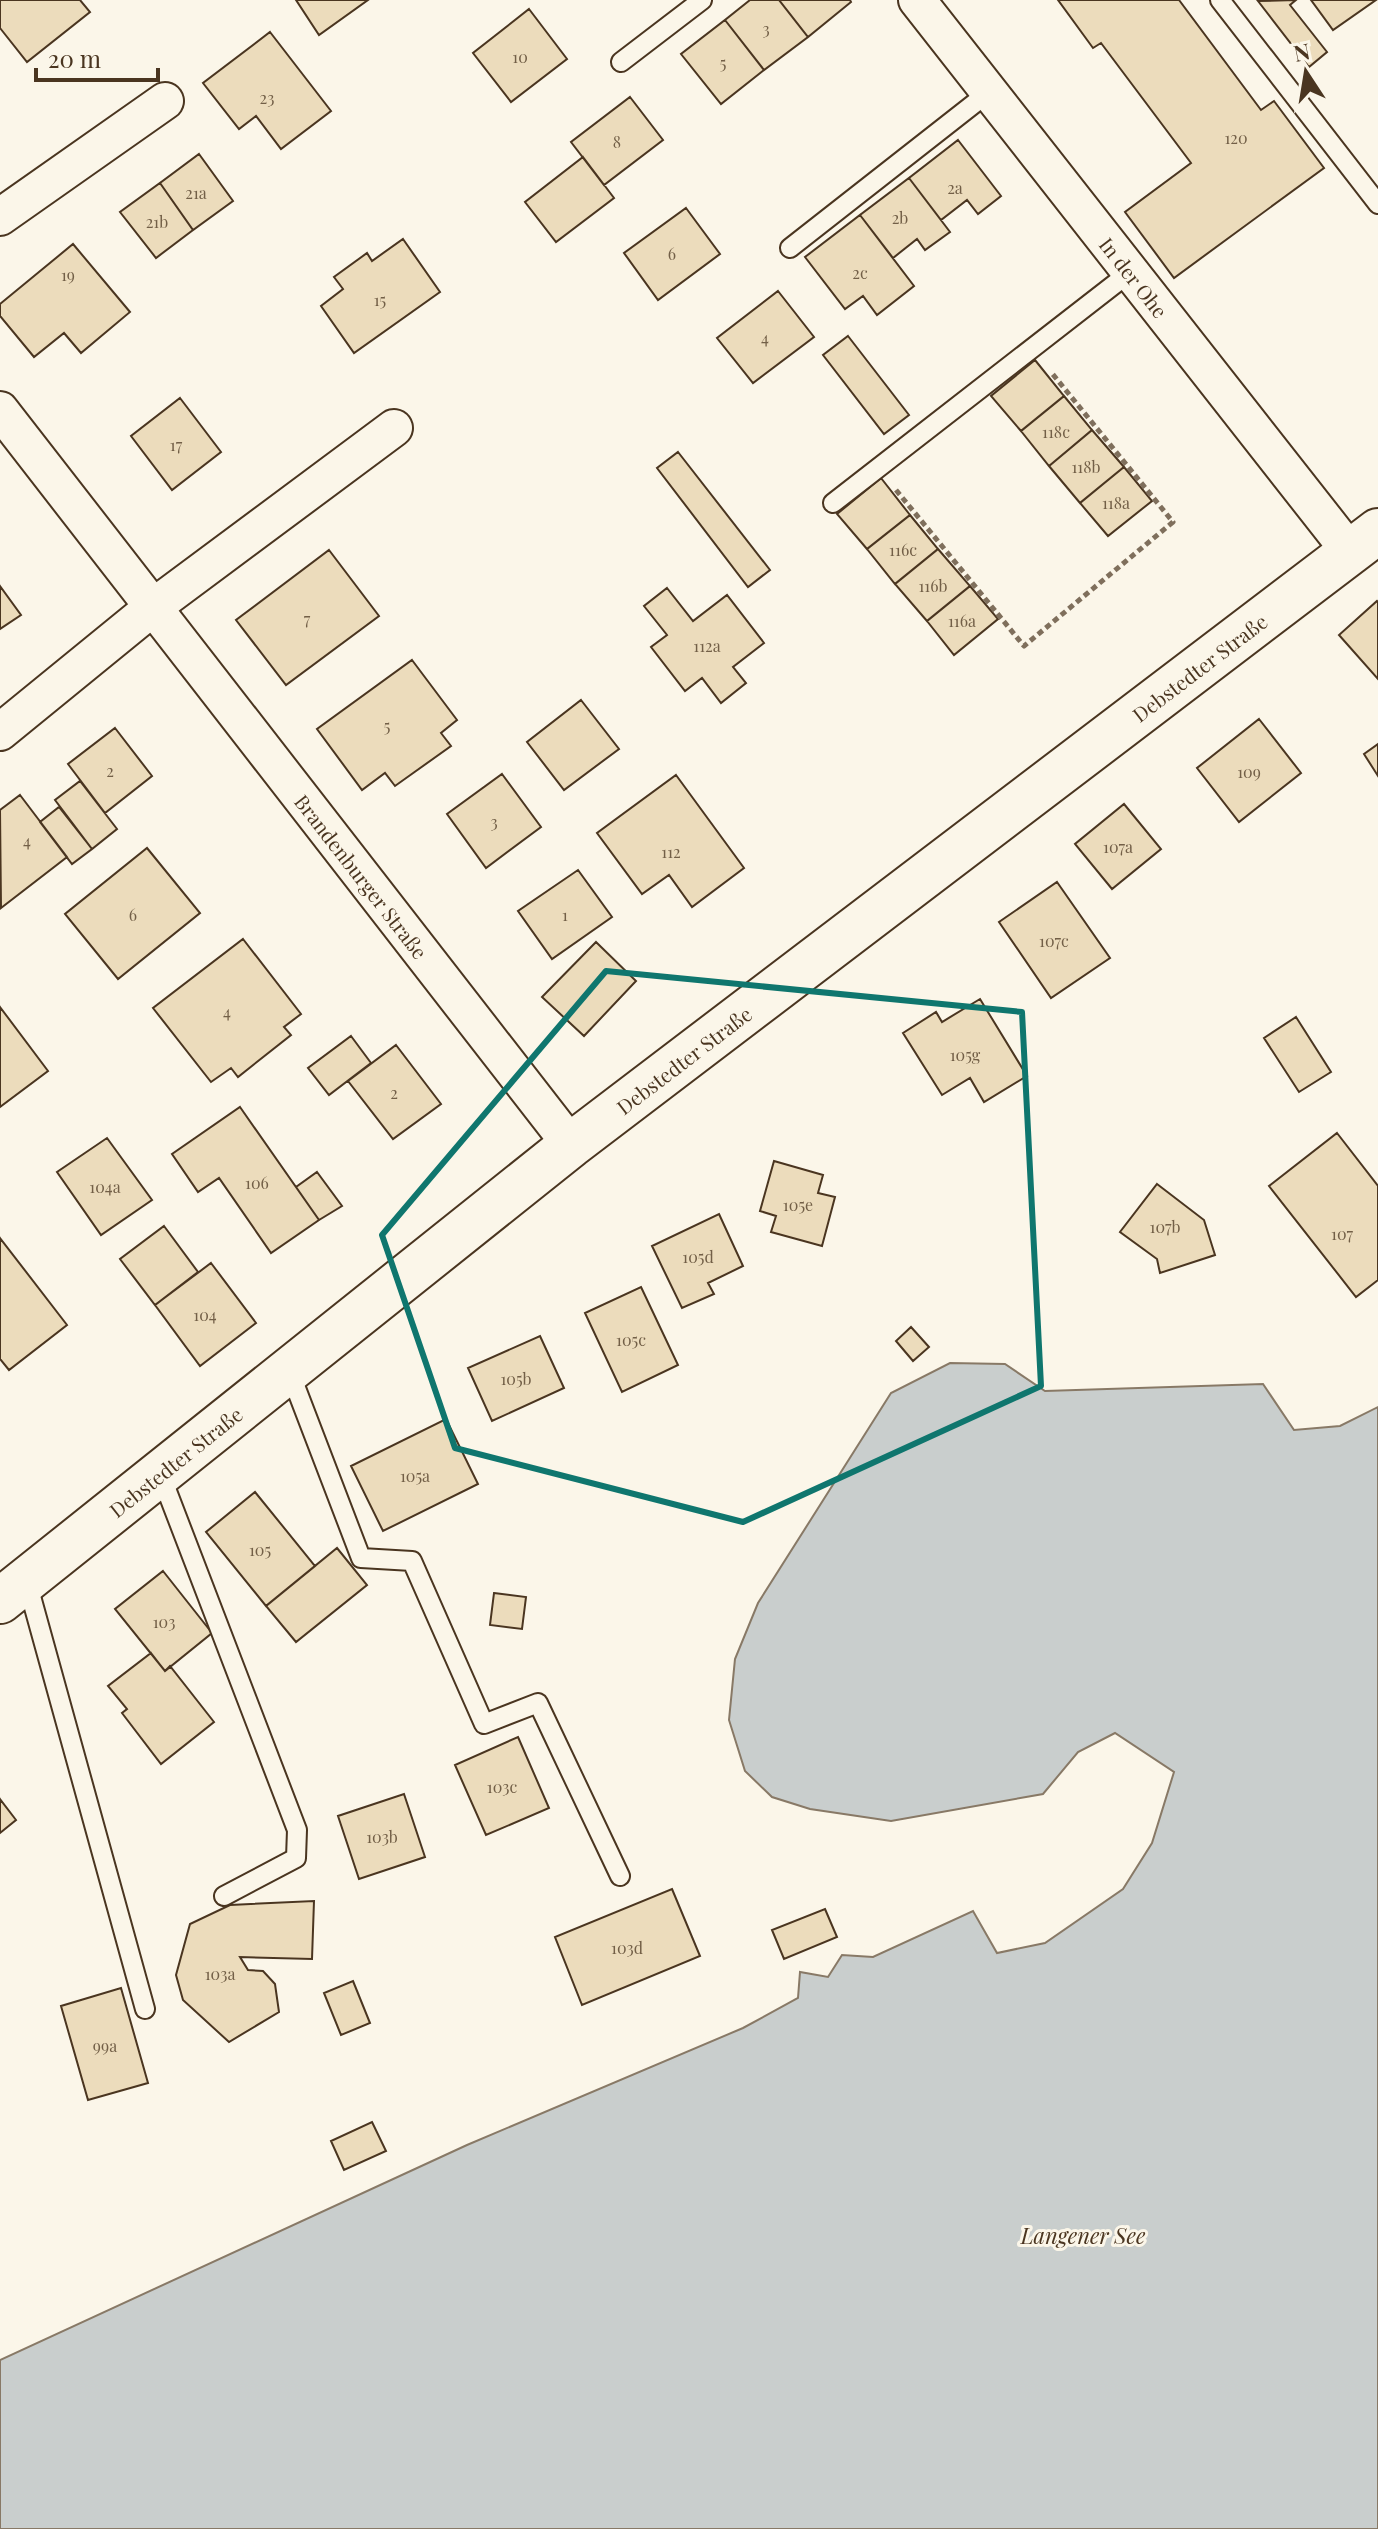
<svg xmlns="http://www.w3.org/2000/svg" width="1378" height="2529" font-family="'Playfair Display',serif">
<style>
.water{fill:#c9cecd;stroke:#887966;stroke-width:2}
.building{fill:#ecdcbc;stroke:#4a3520;stroke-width:2}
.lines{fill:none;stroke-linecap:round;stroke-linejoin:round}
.lane-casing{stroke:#4a3520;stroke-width:22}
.street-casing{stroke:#4a3520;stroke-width:40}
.secondary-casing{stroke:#4a3520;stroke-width:48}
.path{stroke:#7f6f5c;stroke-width:5;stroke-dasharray:6 4;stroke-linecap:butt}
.lane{stroke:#fbf6e9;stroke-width:18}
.street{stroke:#fbf6e9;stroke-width:36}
.secondary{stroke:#fbf6e9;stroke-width:44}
.marked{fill:none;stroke:#0f766e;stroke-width:6;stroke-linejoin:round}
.labels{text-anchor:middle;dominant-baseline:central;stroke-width:6;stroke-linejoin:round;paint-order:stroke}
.number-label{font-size:16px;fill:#725f47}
.street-label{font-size:20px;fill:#4a3520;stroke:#fbf6e9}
.water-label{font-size:22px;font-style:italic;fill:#4a3520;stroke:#fbf6e9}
</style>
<rect width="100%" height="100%" fill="#fbf6e9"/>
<path class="water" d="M950 1363 1005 1364 1045 1391 1263 1384 1294 1430 1340 1426 1378 1407V2529H0V2360L467 2145 743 2028 798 1998 800 1972 828 1977 842 1955 873 1957 973 1911 997 1953 1045 1943 1123 1889 1152 1843 1174 1772 1115 1733 1078 1752 1043 1794 891 1821 810 1809 772 1797 745 1771 729 1720 735 1659 758 1603 891 1393Z"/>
<path class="building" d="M0 0H80L90 12 27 62 0 28Z
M296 0H368L319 35Z
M750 0H779L808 37 764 70 725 20Z
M779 0H850L851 2 808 37Z
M1058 0H1179L1261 110 1274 101 1324 168 1174 278 1125 212 1191 163 1101 43 1093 48Z
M1296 0 1290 5 1327 52 1309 67 1258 1Z
M1311 0H1376L1333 30Z
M529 9 567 59 511 102 473 53Z
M725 20 764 70 721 104 681 54Z
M270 32 331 111 281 149 256 116 239 129 203 83Z
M630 97 663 140 604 185 571 142Z
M958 140 1001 196 978 214 967 200 941 220 909 178Z
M199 154 233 201 193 230 160 183Z
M583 157 614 198 556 242 525 202Z
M909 178 950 232 925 250 917 239 893 258 860 215Z
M160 183 193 230 156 258 120 212Z
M686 208 720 254 658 300 624 253Z
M860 215 914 286 877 315 863 296 845 309 805 257Z
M403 239 440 292 354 353 321 306 343 289 334 277 367 253 372 261Z
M73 244 130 312 81 353 64 333 34 357 0 316V304Z
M778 291 814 337 753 383 717 338Z
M848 336 909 415 884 434 823 355Z
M1035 360 1064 396 1021 431 991 396Z
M1064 396 1092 430 1049 466 1021 431Z
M180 398 221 452 172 490 131 436Z
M1092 430 1124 467 1080 503 1049 466Z
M678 452 770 570 748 587 657 468Z
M1124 467 1152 501 1108 536 1080 503Z
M881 478 910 515 867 549 837 514Z
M910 515 938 549 895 584 867 549Z
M938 549 970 586 927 621 895 584Z
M329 550 379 616 286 685 236 620Z
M0 586 21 615 0 629Z
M970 586 998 619 954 655 927 621Z
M667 588 693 621 727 595 764 643 733 667 746 683 721 703 702 678 685 691 651 647 667 635 644 606Z
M1377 601 1378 602V679L1339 635Z
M412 660 457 720 441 733 451 746 395 786 385 773 362 790 317 729Z
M581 700 619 749 564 790 527 742Z
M1259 719 1301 773 1239 822 1197 768Z
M115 728 152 776 105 813 68 764Z
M1378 744V776L1364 754Z
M502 774 541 827 486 868 447 814Z
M676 775 744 868 692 907 669 875 642 894 597 833Z
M80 781 117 829 92 849 55 800Z
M20 795 67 857 1 908 0 810Z
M1124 804 1161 849 1112 889 1075 844Z
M59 807 92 849 72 864 40 822Z
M147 848 200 913 118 979 65 914Z
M578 870 612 917 552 959 518 911Z
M1057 882 1110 958 1051 998 999 922Z
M243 939 301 1014 284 1027 291 1035 238 1077 231 1068 211 1082 153 1008Z
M596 942 636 981 584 1036 542 997Z
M980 999 1027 1076 984 1102 970 1078 942 1095 903 1033 936 1012 942 1022Z
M0 1007 48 1071 0 1107Z
M1296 1017 1331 1072 1299 1092 1264 1038Z
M351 1036 371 1063 329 1095 308 1068Z
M396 1045 441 1104 393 1139 348 1081Z
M240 1107 319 1220 271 1253 219 1178 198 1192 172 1154Z
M1337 1133 1378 1186V1280L1356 1297 1269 1186Z
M107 1138 152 1200 101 1235 57 1172Z
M774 1161 823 1175 818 1193 835 1197 822 1246 771 1232 776 1216 760 1211Z
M317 1172 342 1206 319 1220 296 1187Z
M1157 1184 1204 1220 1215 1255 1160 1273 1157 1259 1120 1232Z
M719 1214 743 1266 708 1283 714 1294 682 1308 652 1246Z
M164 1226 198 1272 155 1305 120 1259Z
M0 1238 67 1325 9 1370 0 1359Z
M211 1263 256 1323 200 1366 155 1305Z
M641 1287 678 1365 622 1392 585 1313Z
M911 1327 929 1347 913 1361 896 1341Z
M540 1336 564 1388 492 1421 468 1368Z
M446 1419 478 1484 383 1531 351 1466Z
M255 1492 315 1566 266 1606 206 1532Z
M337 1548 367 1585 296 1642 266 1606Z
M163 1571 212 1633 165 1671 115 1609Z
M494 1593 526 1597 522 1629 490 1625Z
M151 1653 165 1671 170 1666 214 1722 161 1764 122 1713 127 1709 108 1686Z
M518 1737 549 1808 486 1835 455 1765Z
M404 1794 425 1857 359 1879 338 1816Z
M0 1799 16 1820 0 1833Z
M672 1889 700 1956 582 2005 555 1937Z
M314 1901 312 1959 240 1957 248 1970 263 1971 275 1984 279 2012 229 2042 183 2000 176 1975 190 1924 230 1905Z
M825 1909 837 1937 784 1959 772 1930Z
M353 1981 370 2023 341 2035 324 1993Z
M121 1988 148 2083 88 2100 61 2006Z
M372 2122 386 2151 344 2170 331 2141Z"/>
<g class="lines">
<defs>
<path id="lane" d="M1220 0 1378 204
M621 62 702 0
M790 248 989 92
M833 503 1129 273
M289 1370 361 1558 412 1561 484 1724 538 1703 620 1876
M160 1473 297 1830 296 1858 224 1896
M27 1582 145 2009"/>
<g id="street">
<path id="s1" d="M917 0 1351 553"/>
<path d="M0 217 165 101"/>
<path id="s2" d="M0 410 571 1145"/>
<path d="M0 732 152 608 394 428"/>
</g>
<g id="secondary">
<path id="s3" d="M0 1601 571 1145 1378 531"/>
</g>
</defs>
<use href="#lane" class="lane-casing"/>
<use href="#street" class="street-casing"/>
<use href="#secondary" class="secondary-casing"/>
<path class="path" d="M896 490 1024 646 1173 522 1051 372"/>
<use href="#lane" class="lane"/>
<use href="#street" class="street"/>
<use href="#secondary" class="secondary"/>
</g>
<path class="marked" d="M606 971 1022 1012 1041 1386 743 1522 455 1448 382 1235Z"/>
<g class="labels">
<g class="number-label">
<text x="766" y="28">3</text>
<text x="520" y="56">10</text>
<text x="723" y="62">5</text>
<text x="267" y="97">23</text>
<text x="1236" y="137">120</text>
<text x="617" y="141">8</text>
<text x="955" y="187">2a</text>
<text x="196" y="192">21a</text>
<text x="900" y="217">2b</text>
<text x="157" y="221">21b</text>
<text x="672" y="253">6</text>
<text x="860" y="272">2c</text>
<text x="68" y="274">19</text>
<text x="380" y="299">15</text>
<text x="765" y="337">4</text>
<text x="1056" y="431">118c</text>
<text x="176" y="444">17</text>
<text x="1086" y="466">118b</text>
<text x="1116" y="502">118a</text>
<text x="903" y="549">116c</text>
<text x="933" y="585">116b</text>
<text x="307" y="618">7</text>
<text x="962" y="620">116a</text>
<text x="707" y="645">112a</text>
<text x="387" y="725">5</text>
<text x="110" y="770">2</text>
<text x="1249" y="771">109</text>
<text x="494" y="821">3</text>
<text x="27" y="840">4</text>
<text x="1118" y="846">107a</text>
<text x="671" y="851">112</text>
<text x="133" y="914">6</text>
<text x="565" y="914">1</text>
<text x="1054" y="940">107c</text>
<text x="227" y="1011">4</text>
<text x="965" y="1054">105g</text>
<text x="394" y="1092">2</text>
<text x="257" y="1182">106</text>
<text x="105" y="1186">104a</text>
<text x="798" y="1204">105e</text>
<text x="1165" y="1226">107b</text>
<text x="1342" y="1233">107</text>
<text x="698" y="1256">105d</text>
<text x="205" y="1314">104</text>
<text x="631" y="1339">105c</text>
<text x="516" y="1378">105b</text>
<text x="415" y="1475">105a</text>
<text x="260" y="1549">105</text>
<text x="164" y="1621">103</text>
<text x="502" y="1786">103c</text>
<text x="382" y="1836">103b</text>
<text x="627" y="1947">103d</text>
<text x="220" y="1973">103a</text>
<text x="105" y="2045">99a</text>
</g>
<g class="street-label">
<text stroke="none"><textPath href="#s1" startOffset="352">In der Ohe</textPath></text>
<text stroke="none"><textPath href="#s3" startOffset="1520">Debstedter Straße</textPath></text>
<text stroke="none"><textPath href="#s2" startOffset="590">Brandenburger Straße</textPath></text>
<text stroke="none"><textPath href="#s3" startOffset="872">Debstedter Straße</textPath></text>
<text stroke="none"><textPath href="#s3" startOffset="224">Debstedter Straße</textPath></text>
</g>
<g class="water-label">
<text x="1083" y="2235">Langener See</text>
</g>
</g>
<g transform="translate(1306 72) rotate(348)" stroke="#fbf6e9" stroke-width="6" paint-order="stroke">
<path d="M0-6L14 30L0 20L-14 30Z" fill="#4a3520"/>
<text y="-12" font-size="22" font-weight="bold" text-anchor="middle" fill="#4a3520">N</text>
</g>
<path d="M36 68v12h122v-12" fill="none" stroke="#4a3520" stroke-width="4"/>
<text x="48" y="68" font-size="24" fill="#4a3520" stroke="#fbf6e9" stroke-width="6" paint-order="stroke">20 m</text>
</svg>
